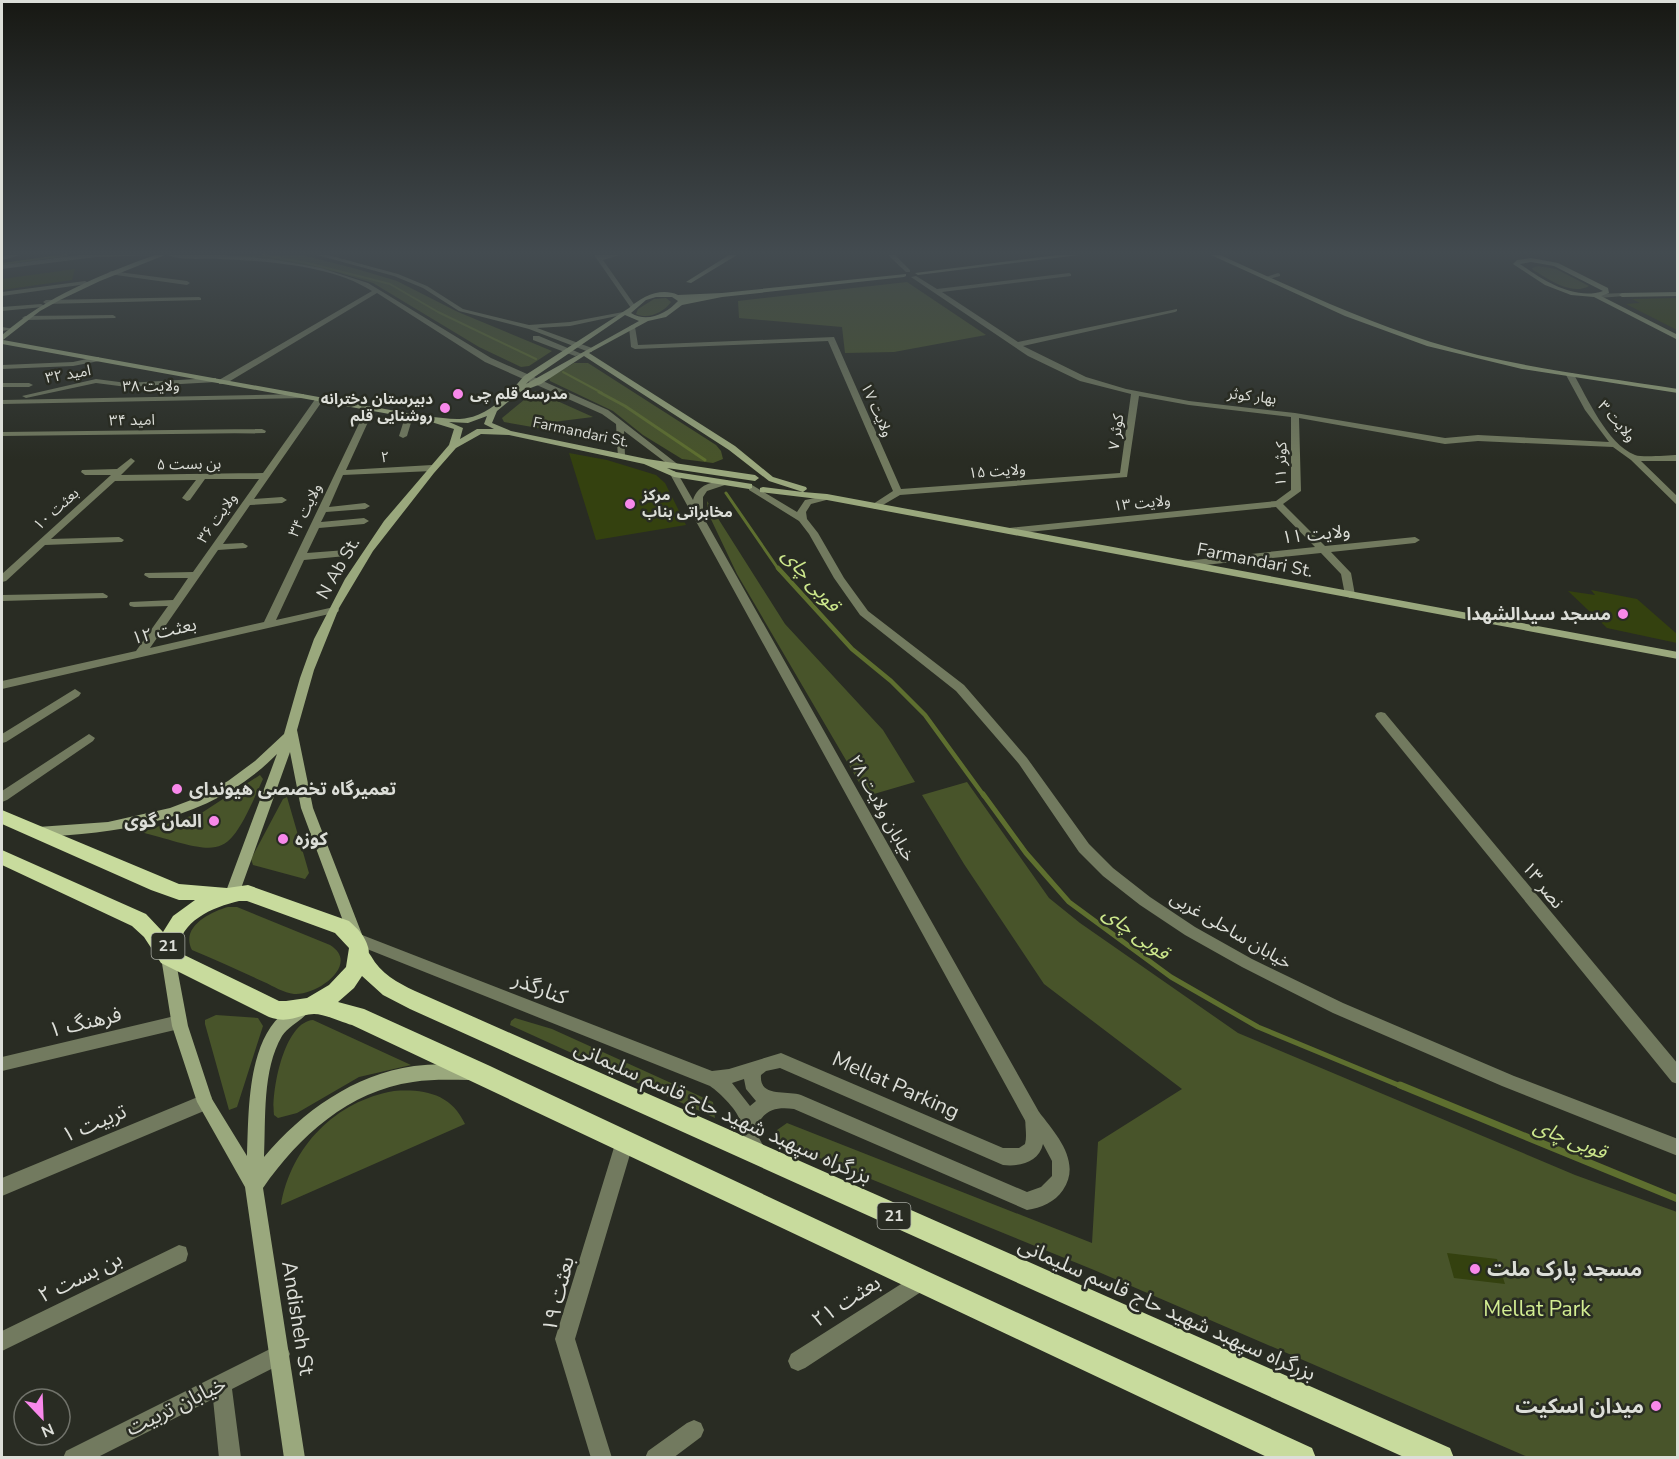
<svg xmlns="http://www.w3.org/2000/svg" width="1679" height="1459" font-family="'Nunito Sans','Noto Sans Arabic',sans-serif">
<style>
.green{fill:#48542a}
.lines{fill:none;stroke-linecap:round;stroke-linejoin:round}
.stream-far4{stroke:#5e6f2f;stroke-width:2}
.stream-far3{stroke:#5e6f2f;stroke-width:3}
.stream-far2{stroke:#5e6f2f;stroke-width:4.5}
.stream-far1{stroke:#5e6f2f;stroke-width:5}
.stream{stroke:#5e6f2f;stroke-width:7}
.building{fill:#34410f}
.minor{fill:#727a5f;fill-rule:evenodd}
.tertiary{fill:#727a5f;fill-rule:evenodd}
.secondary{fill:#9aa87d;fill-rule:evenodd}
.trunk{fill:#c8db9d;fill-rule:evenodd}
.poi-dot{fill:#f888ea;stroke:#292c23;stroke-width:2}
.labels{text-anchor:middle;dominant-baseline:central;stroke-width:5;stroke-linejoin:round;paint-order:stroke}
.far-street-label{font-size:15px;fill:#dcded8;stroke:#292c23}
.far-poi-label{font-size:15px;font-weight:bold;fill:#dcded8;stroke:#292c23;text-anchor:start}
.shield{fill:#292c23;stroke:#a6a9a2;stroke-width:1.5}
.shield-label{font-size:16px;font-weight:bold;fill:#dcded8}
.street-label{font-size:18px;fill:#dcded8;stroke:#292c23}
.poi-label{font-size:18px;font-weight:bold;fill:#dcded8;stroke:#292c23;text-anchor:end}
.water-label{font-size:20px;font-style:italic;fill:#cde88c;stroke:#292c23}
.near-street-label{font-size:21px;fill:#dcded8;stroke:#292c23}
.near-poi-label{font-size:21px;font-weight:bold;fill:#dcded8;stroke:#292c23;text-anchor:start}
.near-park-label{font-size:21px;fill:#d3ee92;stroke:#292c23}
</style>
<rect width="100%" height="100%" fill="#292c23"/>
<path class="green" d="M229 255H302L357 269 397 281 458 312 552 351 529 366 521 367 479 347 373 283 336 272 285 262Z
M1538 266 1556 269 1589 286C1571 296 1549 279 1533 270L1532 268Z
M907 282 986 335 894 352 845 353 842 327 739 318 738 301Z
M666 298 671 302C664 312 648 320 636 314L638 309 654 299Z
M574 363H588L716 445 721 451 723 459 713 463 682 459 643 435 613 411 550 381 549 378Z
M535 391 593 417 553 422 555 431 504 422 502 418Z
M707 501 785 624 883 730 915 782 867 796 737 574 708 513Z
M260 775 263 779C225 864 226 855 141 832L203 812Z
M967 782 1049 898 1080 923 1238 1033 1575 1175 1677 1212V1457H1528L1094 1270 780 1142 776 1138 777 1130 787 1123 1092 1243 1098 1142 1182 1089 1044 984 964 864 922 795Z
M287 797 309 873 305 879 253 865 251 859 283 799Z
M228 907H237L330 945C361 964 317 996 294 994 284 993 273 986 264 982 240 971 216 960 192 950 180 927 210 912 228 907Z
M216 1015 258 1018 263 1026 237 1107 229 1110 205 1024V1020Z
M515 1018 552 1029 713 1102 715 1118 510 1025 511 1021Z
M313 1020 411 1065 359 1077 297 1113 278 1118 274 1115C271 1092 284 1022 313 1020Z
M394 1091C425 1089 451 1094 465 1124L281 1205C291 1146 336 1101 394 1091Z"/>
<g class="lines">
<path class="stream-far4" d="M263 255 307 263 390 284 438 312 536 359
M2 264 67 255
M563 372 602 393"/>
<path class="stream-far3" d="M599 392 625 406 705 460
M726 493 779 570"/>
<path class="stream-far2" d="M778 568 852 649 891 681 925 715 984 796"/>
<path class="stream-far1" d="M983 794 1026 853 1069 902 1171 977 1258 1027 1403 1087"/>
<path class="stream" d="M1400 1085 1678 1199"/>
</g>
<path class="building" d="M75 269 72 280 2 290V279Z
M1677 298V330L1626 304 1640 303 1632 299Z
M569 453 607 460 656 475 665 483 686 525 596 540Z
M1591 590 1637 599 1677 634V643L1607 628 1568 591 1595 595Z
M1447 1253 1497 1259 1505 1284 1454 1278Z"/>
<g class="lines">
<path class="minor" d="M7 255H21L2 260V256Z
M79 255H163L96 257 2 269V265Z
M168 255H225L270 259 321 268 368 283 491 358 608 410 680 466 673 468 624 431 625 456 618 458 616 424 602 414 485 362 377 293 225 384H219V380L372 291C332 265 266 261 219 259 203 258 182 261 168 255Z
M317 255H328L398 274 427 286 463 309 529 325 570 322 623 312 626 314 570 326 537 328 592 348V352H589L529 329 459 311 423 288 394 276Z
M594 255H620L603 260 636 307 635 308H631Z
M888 255H895L910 270V272H906Z
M111 271 187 281 190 283 187 285 109 274 108 273Z
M1069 273 1071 274V276L942 292 1018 342 1177 309V311L1175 312 1023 346 1086 377 1126 389 1189 401 1295 413 1445 438 1478 435 1609 442 1585 410 1566 375 1573 373C1587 397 1607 444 1635 455 1644 458 1667 455 1678 455V461H1641L1678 497V506L1631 460 1613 447 1478 441 1445 444 1299 418 1301 491 1283 504 1325 546 1415 537 1420 540 1415 543 1331 552 1351 573 1355 595 1350 598 1345 595 1341 574 1321 553 1185 567 1180 564 1185 561 1315 547 1276 507 1009 534 1004 531 1009 528 1276 501 1291 490V417L1189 405 1139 396 1127 477 900 495 876 509 873 508V504L893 491 828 341 635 349 631 347 629 327 632 325 635 327 638 345 834 337 901 489 1120 473 1131 394 1080 381 1028 356 911 277 916 276 937 289Z
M85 281 87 282V284L2 296V292Z
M1622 293 1624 294V296L1599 298 1596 296 1599 294Z
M199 297 201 298V300L46 304 43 302 46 300Z
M41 304 43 305V307L2 311V307Z
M113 315 116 317 115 318 25 320 22 318 25 316Z
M2 327 14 329 2 331Z
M533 336H539L582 354 575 356 533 340Z
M96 357H99V361L73 366 2 369V365L73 362Z
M213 378H216V382L127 387 96 383 26 398 22 396 96 379 127 383Z
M2 383H29L33 385 29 387H2Z
M301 394H304V398L2 404V400Z
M316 398 323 400 254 499 282 497 287 500 282 503 250 505 223 544 243 543 248 546 246 548 218 550 150 648 264 622 366 409 370 407 374 409 346 470 432 465 436 468 432 471 343 475 329 507 365 503 370 506 365 509 326 512 321 522 364 518 369 521 364 524 319 528 307 553 346 550 351 553 346 556 304 560 276 620 334 607 338 608 339 610 338 612 2 689V681L136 651 168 606 134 607 130 606 129 604 130 602 173 600 188 578H149L144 575 145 573 193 572 259 479H205L190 500 187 501 182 498 196 480 115 481 51 539 119 537 124 540 122 542 45 545 6 581 2 582V574L111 475H85L81 472 82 470 117 469 131 458 135 461 121 475 263 473Z
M406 414 413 416 407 436 403 438 399 436Z
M262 429 266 431 265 433 2 436V432Z
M674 471 678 474 693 500C698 484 712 482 727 480L731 483 707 491 703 497V511L701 513 1039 1112 1041 1118 1039 1124 1033 1126 1027 1124 670 474Z
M752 485 797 512 805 500 830 495V499L811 504 806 512 807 519 818 533 844 578 868 611 964 685 1027 758 1089 844 1113 868 1150 897 1195 927 1252 959 1343 1003 1514 1076 1678 1139V1156L1502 1086 1333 1013 1242 967 1185 935 1140 905 1103 876 1079 852 1019 764 956 691 860 615 834 578 809 534 799 521 749 490V486Z
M103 593 108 596 107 598 2 601V595Z
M75 689 81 693 79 696 6 742 2 743V734Z
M1381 712 1385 713 1678 1064V1084L1672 1082 1377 719 1375 716 1377 713Z
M89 734 95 738 93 741 7 800 2 802V791Z
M179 1015 185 1017 187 1022 185 1027 179 1029 2 1071V1057Z
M205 1094 211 1096 213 1102 211 1108 2 1196V1178Z
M625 1133 631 1135 634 1141 575 1339 612 1458H591L555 1339 616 1141 619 1135Z
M179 1245 186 1247 188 1254 186 1261 2 1351V1331Z
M920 1272 927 1274 929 1281 927 1288 805 1368 798 1371 791 1368 788 1361 791 1354Z
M280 1344 287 1347 290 1354 287 1361 232 1389 241 1458H219L213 1399 96 1458H63L66 1451Z
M694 1420 701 1423 704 1430 701 1437 673 1458H645L648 1451 687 1423Z"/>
<path class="tertiary" d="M1278 273 1280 274V276L1266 280 1263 278Z
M357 933 712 1071 729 1069 781 1053 1003 1148H1019L1025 1144C1028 1133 1023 1122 1027 1112L1033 1110 1039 1112C1056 1134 1082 1162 1063 1190 1055 1202 1041 1208 1027 1210L794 1109C780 1107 767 1108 759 1122V1138L766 1151 763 1157 757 1159 751 1157C743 1142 744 1140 741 1124 739 1111 720 1093 710 1086L352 943 350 939 352 935ZM780 1068 1003 1165C1020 1167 1039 1162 1043 1144L1052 1161V1176L1041 1187 1027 1192 801 1095C787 1090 759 1098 761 1075L766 1071ZM744 1079 746 1089 756 1101 750 1106 732 1083Z"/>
<path class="secondary" d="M155 255H165L100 281 60 300 40 311 3 340 429 417C441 417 456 421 467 418 490 414 510 393 524 376L629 308C642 297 660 287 678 295L722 293 906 274V276L904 277 722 297 682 305 666 317 648 321 589 353 735 446 773 477 806 487 807 489 803 492 827 494 1678 652V659L827 500 760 492V488L763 487 803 492 769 481 729 450 584 356 541 384 520 392 497 411 492 423 511 431 647 459 755 475 759 478 755 481 667 468 676 472 752 484V488L749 489 674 477 644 464 509 435 481 434 456 448 434 473 373 551 339 608 314 670 297 730 313 808 363 937 361 941 356 943 351 941 349 937 301 808 290 752 239 894 237 898 232 900 227 898 225 894 277 754C213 819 125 833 38 837L33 836 31 832 33 828 38 827 108 822 170 808 199 797 228 781 255 761 284 734 300 678 314 639 345 579 384 521 449 445 454 429 428 421 2 344V335C47 296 100 275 155 255ZM656 297H672L678 301C666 314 647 323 631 313L646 300ZM625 315 639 321 526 384 530 380ZM487 416 484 424 494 429H477L460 439 463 428 449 422 468 423Z
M729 255H737L691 283 686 282Z
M1057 255H1079L918 275 915 273Z
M1211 255H1220C1289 286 1358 319 1431 342 1511 367 1595 376 1678 389V393L1522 369 1427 346 1345 316Z
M1531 258 1558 263 1608 288 1609 293 1601 296 1678 335V340L1594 297 1571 295 1545 285 1513 264 1517 260ZM1531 262 1554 266 1603 291C1575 301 1542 280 1520 264Z
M1678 292V296L1622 297 1619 295 1622 293Z
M168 951 173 953 175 957 188 1026 212 1099 247 1156C249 1108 246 1023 301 1003L306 1005 309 1010C303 1021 289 1025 282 1036 262 1070 266 1119 264 1157 303 1111 353 1075 414 1066 432 1064 451 1064 469 1064L475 1067 477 1072 475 1077 469 1080C451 1080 432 1079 413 1082 349 1091 299 1136 263 1188L305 1458H284L245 1187 197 1102 172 1026 161 957 163 953Z"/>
<path class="trunk" d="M2 810 179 884 227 888 248 885 349 921C358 929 365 936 368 947 370 954 367 950 371 956 380 973 398 983 415 991L1450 1448 1454 1458H1406L410 1009 383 995 362 976 354 988 338 1002 364 1009 490 1066 929 1272 1312 1448 1316 1458H1269L352 1025C341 1022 325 1014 314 1014 297 1015 289 1024 269 1017L161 963 144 937 132 926 2 865V850L146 914 163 932 173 916 195 900H179L151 890 2 824ZM239 901H247L335 933 349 948 346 967 329 985 307 998 286 1001H279L178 952C179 921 213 907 239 901Z"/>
</g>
<linearGradient id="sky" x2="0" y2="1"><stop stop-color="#171813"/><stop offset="0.55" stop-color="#434b50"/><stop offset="1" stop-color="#434b50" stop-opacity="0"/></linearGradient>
<rect width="1679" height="460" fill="url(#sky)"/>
<g class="poi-dot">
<circle cx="458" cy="394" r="6"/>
<circle cx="445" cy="408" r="6"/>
<circle cx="630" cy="504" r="6"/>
<circle cx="1623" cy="614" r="6"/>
<circle cx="177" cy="789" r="6"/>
<circle cx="214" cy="821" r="6"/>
<circle cx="283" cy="839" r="6"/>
<circle cx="1475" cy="1269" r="6"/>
<circle cx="1656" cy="1406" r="6"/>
</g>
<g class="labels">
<g class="far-street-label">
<text transform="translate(68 374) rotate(-10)">امید ۳۲</text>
<text transform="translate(151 386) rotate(-1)">ولایت ۳۸</text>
<text transform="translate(1252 396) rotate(7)">بهار کوثر</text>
<text transform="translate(877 410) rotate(66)">ولایت ۱۷</text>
<text transform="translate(132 420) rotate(-1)">امید ۳۴</text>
<text transform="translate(1617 421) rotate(49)">ولایت ۳</text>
<text transform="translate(581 432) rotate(12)">Farmandari St.</text>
<text transform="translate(1116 432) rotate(-82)">کوثر ۷</text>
<text transform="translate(385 457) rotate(-3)">۲</text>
<text transform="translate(189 464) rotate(-1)">بن بست ۵</text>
<text transform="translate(1281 464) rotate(-89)">کوثر ۱۱</text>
<text transform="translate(997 471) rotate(-4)">ولایت ۱۵</text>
<text transform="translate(1142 503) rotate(-6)">ولایت ۱۳</text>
<text transform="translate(56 509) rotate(-42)">بعثت ۱۰</text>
<text transform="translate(305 510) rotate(-64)">ولایت ۳۴</text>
<text transform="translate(217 518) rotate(-55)">ولایت ۳۶</text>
</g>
<g class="far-poi-label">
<text x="470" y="394">مدرسه قلم چی</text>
<text x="433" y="399" text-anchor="end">دبیرستان دخترانه<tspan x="433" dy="17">روشنایی قلم</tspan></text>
<text x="642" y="495">مرکز<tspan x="642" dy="17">مخابراتی بناب</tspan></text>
</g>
<g class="shield">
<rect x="151.5" y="933" width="33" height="26" rx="4.5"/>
<rect x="877.5" y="1203" width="33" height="26" rx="4.5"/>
</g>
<g class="shield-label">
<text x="168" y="946">21</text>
<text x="894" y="1216">21</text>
</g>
<g class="street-label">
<text transform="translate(1316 534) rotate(-6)">ولایت ۱۱</text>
<text transform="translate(1255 560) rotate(11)">Farmandari St.</text>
<text transform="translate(338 568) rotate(-60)">N Ab St.</text>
<text transform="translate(164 631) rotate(-13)">بعثت ۱۲</text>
<text transform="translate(882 808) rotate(61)">خیابان ولایت ۲۸</text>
<text transform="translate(1543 885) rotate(51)">نصر ۱۳</text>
<text transform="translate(1231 930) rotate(30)">خیابان ساحلی غربی</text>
</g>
<g class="poi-label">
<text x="1611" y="614">مسجد سیدالشهدا</text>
<text x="189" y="789" text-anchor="start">تعمیرگاه تخصصی هیوندای</text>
<text x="202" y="821">المان گوی</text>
<text x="295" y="839" text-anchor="start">کوزه</text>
</g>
<g class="water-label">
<text transform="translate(811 580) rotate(49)">قوبی چای</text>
<text transform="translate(1136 933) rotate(36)">قوبی چای</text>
<text transform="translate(1570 1139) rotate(22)">قوبی چای</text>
</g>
<g class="near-street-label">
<text transform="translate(540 988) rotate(21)">کنارگذر</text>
<text transform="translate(85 1022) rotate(-13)">فرهنگ ۱</text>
<text transform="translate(896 1085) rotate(24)">Mellat Parking</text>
<text transform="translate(723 1112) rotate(24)">بزرگراه سپهبد شهید حاج قاسم سلیمانی</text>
<text transform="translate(94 1123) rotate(-23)">تربیت ۱</text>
<text transform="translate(80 1277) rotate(-26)">بن بست ۲</text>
<text transform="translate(558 1294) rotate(-76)">بعثت ۱۹</text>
<text transform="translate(846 1301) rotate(-33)">بعثت ۲۱</text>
<text transform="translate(1167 1309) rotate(24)">بزرگراه سپهبد شهید حاج قاسم سلیمانی</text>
<text transform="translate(298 1318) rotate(81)">Andisheh St</text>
<text transform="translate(176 1406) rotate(-26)">خیابان تربیت</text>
</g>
<g class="near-poi-label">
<text x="1487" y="1269">مسجد پارک ملت</text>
<text x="1644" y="1406" text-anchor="end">میدان اسکیت</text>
</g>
<g class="near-park-label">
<text x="1537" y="1309">Mellat Park</text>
</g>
</g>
<rect width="1679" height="1459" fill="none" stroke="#dcded8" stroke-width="6"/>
<g transform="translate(42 1417) rotate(157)"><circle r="28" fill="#292c23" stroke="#71736b" stroke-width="1.5"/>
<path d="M0-4.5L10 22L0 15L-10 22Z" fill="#f888ea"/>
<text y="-9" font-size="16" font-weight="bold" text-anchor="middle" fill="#dcded8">N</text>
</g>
</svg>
